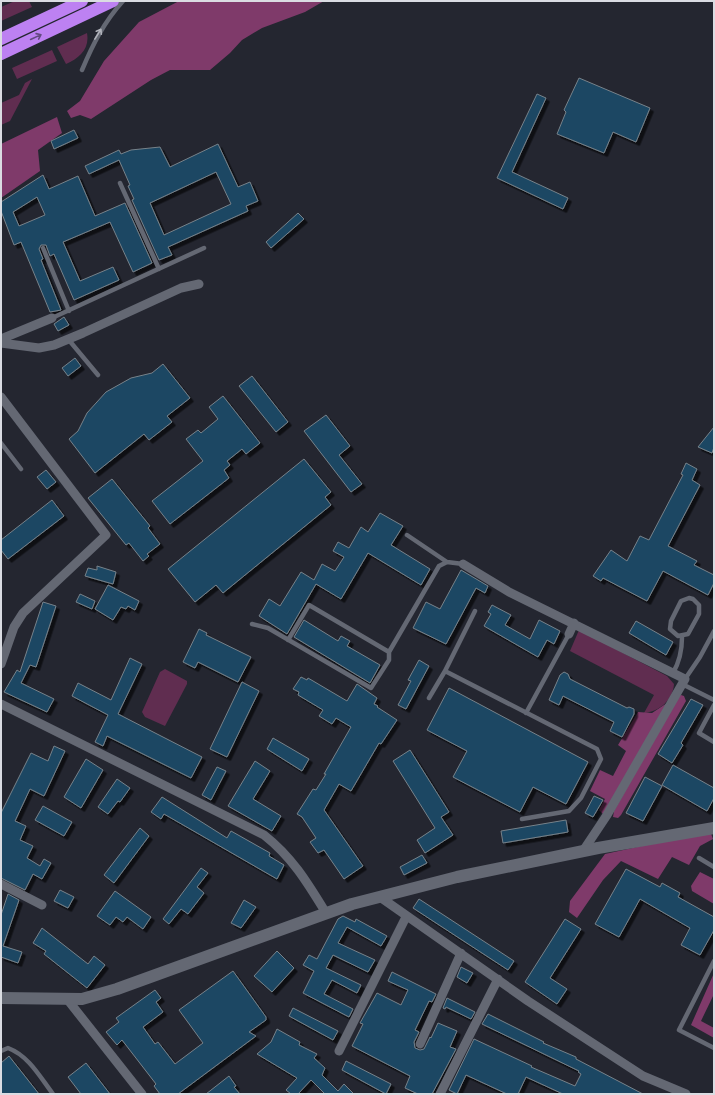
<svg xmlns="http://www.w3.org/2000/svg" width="715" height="1095" font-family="'Exo 2',sans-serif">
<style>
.green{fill:#602d50}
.forest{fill:#7f3a6a}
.building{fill:#1a4663;stroke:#77828a;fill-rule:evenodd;filter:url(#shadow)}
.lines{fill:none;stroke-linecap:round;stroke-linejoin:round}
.lane{stroke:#646873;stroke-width:4.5}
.street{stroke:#646873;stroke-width:9}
.secondary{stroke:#646873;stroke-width:12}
.highway{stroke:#bd81f2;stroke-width:12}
.oneway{stroke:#b1b3bb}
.oneway2{stroke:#634a82}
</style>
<defs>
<filter id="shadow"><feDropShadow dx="3.5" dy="3.5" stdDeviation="0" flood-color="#0009"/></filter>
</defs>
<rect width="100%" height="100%" fill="#242630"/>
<path class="green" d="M15 1H29L32 7 1 21V7Z
M87 33C90 49 79 58 66 64L57 47Z
M52 50 57 61 17 79 12 68Z
M32 79 10 121 1 125V103L19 95 25 83Z
M579 630 667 676 674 684C673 700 659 712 644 713L654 695 570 651Z
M165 669 187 681V684L165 726 145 717 142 712 160 672Z"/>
<path class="forest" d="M179 1H324L305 12 262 28 242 40 230 53 210 70H170L151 80 91 119 80 115 71 118 67 111 80 101 104 61 139 22Z
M57 117 62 133 38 150 40 171 1 198V144Z
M681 695 684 696 686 701 621 815 618 818 613 817 614 811 678 697Z
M667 703 605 813 603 814 599 810 605 799 590 791 600 770 613 776 626 751 618 745 638 712 652 713Z
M710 831 713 839 700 846 689 865 672 857 658 879 621 861 603 880 577 918 569 912 570 901 605 854Z
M700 872 714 879V904L692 891 691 886Z
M714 973V994L701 1021 714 1028V1038L691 1025Z"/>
<path class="building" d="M579 78 650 108 636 142 613 132 604 153 557 134 566 112 564 110Z
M537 94 546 98 512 172 568 198 563 209 497 178Z
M74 130 78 138 54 149 51 141Z
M218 144 238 187 250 182 258 201 246 206 248 211 168 247 172 255 159 260 132 200 134 199 128 186 130 185 119 160 89 174 85 166 119 150 121 154 131 150 160 147 170 167ZM216 172 231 204 164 235 150 203Z
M43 175 49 189 78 176 95 216 125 203 152 263 133 272 110 222 63 242 80 281 113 267 119 280 74 300 54 254 50 256 46 245H41L39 249 43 259 41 260 61 310 50 312 21 242 14 245 1 211V202ZM37 197 45 215 19 226 13 212Z
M298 213 304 219 271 248 266 242Z
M64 317 69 325 58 331 54 324Z
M75 358 81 366 68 376 62 368Z
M163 364 190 398 167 416 172 422 149 440 144 434 95 473 69 439 78 431 87 413 106 392 131 378 152 373Z
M252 376 288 422 276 432 239 386Z
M223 396 260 443 246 454 242 449 227 461 230 465 224 470 229 478 170 524 152 501 203 461 186 439 198 430 201 433 218 419 209 407Z
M326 415 350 446 339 455 362 484 351 492 304 431Z
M714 427V447L712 453 698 447Z
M304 459 331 492 325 497 331 505 223 593 216 585 195 602 168 569Z
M686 463 697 469 692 480 700 485 668 546 697 561 694 565 714 575V583L708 595 663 571 647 601 603 578 601 581 593 576 611 550 627 561 640 536 649 540 683 475 681 474Z
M46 470 56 482 47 489 37 477Z
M112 479 150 526 148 528 160 544 147 554 149 556 143 561 129 543 126 545 88 498Z
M52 500 64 516 8 559 1 550V540Z
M380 513 403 526 391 545 430 569 421 585 368 553 341 599 316 584 287 634 259 616 269 599 280 606 301 572 314 580 322 564 335 571 344 557 333 551 338 542 349 548 361 527 368 532Z
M97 566 116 572 113 584 85 576 88 568 97 570Z
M461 570 488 586 485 593 476 588 446 644 413 628 426 602 440 609Z
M108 585 139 601 135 610 128 606 126 609 121 607 113 620 95 609Z
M80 594 95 601 92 609 76 602Z
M43 602 56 606 36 667 30 665 21 683 54 699 47 712 4 692 17 670 20 672Z
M492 605 511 615 505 625 530 639 539 620 560 631 554 644 547 640 538 657 484 626 491 614 488 612Z
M304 620 338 641 341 636 350 641 347 646 380 665 370 683 294 637Z
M636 621 673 642 666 655 629 633Z
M199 629 207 633 206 635 251 657 238 682 198 662 195 668 183 662Z
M130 658 142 664 118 714 202 757 191 778 107 736 103 746 95 742 108 715 72 696 78 683 111 700Z
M419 660 429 666 406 709 398 705 411 681 408 680Z
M564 672 568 674 570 679 627 708 629 707 634 709V714L622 737 610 731 614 722 563 696 559 705 549 700 560 675Z
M301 677 307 680 308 678 347 701 357 684 377 698 374 704 378 706 377 707 397 720 381 744 379 743 351 791 339 784 324 810 363 866 344 879 324 850 318 853 310 842 316 838 302 817 297 814 313 789 316 790 326 774H324L351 727 336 718 332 724 319 716 323 710 298 695 299 692 293 689Z
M242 682 259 691 227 757 210 749Z
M449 688 588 762 566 804 533 787 520 812 453 777 467 751 427 730Z
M691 699 703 705 681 743 683 745 672 763 658 754Z
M273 738 309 759 302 771 267 749Z
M54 746 65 751 44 796 30 789 15 821 26 826 20 840 33 846 27 858 40 866 44 859 51 863 42 879 33 874 25 890 1 878V813L31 753 48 761Z
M410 750 449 812 441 817 453 835 425 853 417 840 435 828 393 761Z
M86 759 103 770 81 808 64 797Z
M255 761 270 771 253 799 281 816 272 831 228 806Z
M673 765 714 788V798L707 811 662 785Z
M217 767 226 771 211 800 202 795Z
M645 777 662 786 643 821 626 813Z
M117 779 130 788 120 802 118 801 108 814 98 807Z
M594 796 603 800 593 817 585 813Z
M162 797 227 838 231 831 270 853 269 856 284 865 277 879 164 814 161 819 151 812Z
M43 806 72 822 64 836 35 820Z
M566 820 568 832 503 843 501 831Z
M140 828 149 836 114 883 104 875Z
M422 855 427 863 404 875 400 867Z
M201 868 208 873 197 887 204 893 188 914 181 909 169 924 163 919Z
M626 869 660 887 662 883 680 893 678 897 714 917V930L700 955 681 945 690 928 640 899 619 937 595 924Z
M60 890 74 897 68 908 54 901Z
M115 891 151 917 143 929 127 917 123 922 116 917 110 925 97 916Z
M8 894 19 900 3 946 22 952 18 963 1 957V915Z
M419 899 514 961 508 970 413 908Z
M244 900 256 907 241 928 231 923Z
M343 916 355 922 356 919 387 936 381 946 347 927 338 943 375 960 368 972 333 955 326 968 361 985 357 993 332 980 324 994 353 1009 349 1017 303 993 314 971 303 965 309 955 317 959 338 919Z
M565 919 581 929 550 978 567 989 557 1004 525 982Z
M42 928 88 964 94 956 105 965 87 988 44 954 46 951 33 943Z
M277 951 294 968 272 992 254 976Z
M461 967 473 973 467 983 457 977Z
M233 971 266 1017V1020L249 1032 256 1036 178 1094H160L154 1086 156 1084 122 1040 117 1045 106 1032 119 1022 116 1018 155 990 161 998 156 1002 163 1012 143 1027 155 1044 158 1042 175 1064 203 1043 179 1010Z
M392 972 436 994 432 1002 429 1001 415 1030 419 1032 414 1042 415 1048 420 1050 424 1049 430 1037 431 1038 438 1023 457 1031 450 1047 456 1049 432 1094H418L405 1088 410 1076 352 1046 363 1024 360 1023 377 993 401 1005 408 990 388 981Z
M447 998 475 1012 471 1019 446 1007 445 1009 443 1008Z
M293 1008 338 1031 333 1040 289 1016Z
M488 1014 544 1042 543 1043 576 1057V1059L643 1094H563L526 1077 518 1094H507L466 1075 457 1094 449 1090 474 1039 532 1066 531 1067 575 1086 581 1074 578 1072 579 1071 482 1024Z
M277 1029 300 1042 299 1045 317 1054 314 1058 325 1068 322 1075 338 1091 344 1084 354 1094H325L311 1080 298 1094H291L286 1090 297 1078 257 1054 271 1042Z
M9 1056 39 1094H1V1063Z
M346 1061 391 1084 386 1094 342 1070Z
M86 1063 110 1094H81L68 1077Z
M229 1076 236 1086 234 1087 240 1094H206Z"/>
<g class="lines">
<path class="lane" d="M82 70C93 44 104 22 123 1
M120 183 159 269
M43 248 69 311
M52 318 204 248
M68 339 98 375
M1 443 21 469
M407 535 447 562
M689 598 693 599 699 605V614L688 634 678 636 670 629 671 621 681 601Z
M252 624 268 628 371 688 389 660V652
M288 640 309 605 389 652 439 566 447 562 463 564
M445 671 475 611
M673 673C680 661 682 651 682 637
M685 679 700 657 714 631
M682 684 714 700
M429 698 445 671 597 749 601 759 581 798 569 811 522 819
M714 705 699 733 714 742
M526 713 569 634
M699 858 714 867
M714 961 679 1030 714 1048
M1 1051 8 1048C29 1056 40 1077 53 1094"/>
<path class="street" d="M1 339 52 318
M1 343 39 348 54 345 83 333 181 288 199 284
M1 397 106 535 23 613 14 627 1 664
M463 564 509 592 685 679 607 815 583 851
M569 634 574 623
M1 704 264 835C292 857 307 882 326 913
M1 884 42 905
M380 897 528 1001 643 1076 686 1094
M67 999 142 1094
M420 1044 461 953
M339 1051 406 917
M440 1094 498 979"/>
<path class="secondary" d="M1 998 82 999 117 989 352 904 457 877 598 848 714 828"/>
<path class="highway" d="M1 39 82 1
M1 54 113 1"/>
</g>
<defs><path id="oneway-shaft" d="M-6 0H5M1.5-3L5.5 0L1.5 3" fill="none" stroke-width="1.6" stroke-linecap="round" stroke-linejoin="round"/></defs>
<use class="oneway" href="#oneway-shaft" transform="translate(98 34) rotate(-58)"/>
<use class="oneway2" href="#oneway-shaft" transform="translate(36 37) rotate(-25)"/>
<rect width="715" height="1095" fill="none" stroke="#dadce2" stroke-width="4"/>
</svg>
